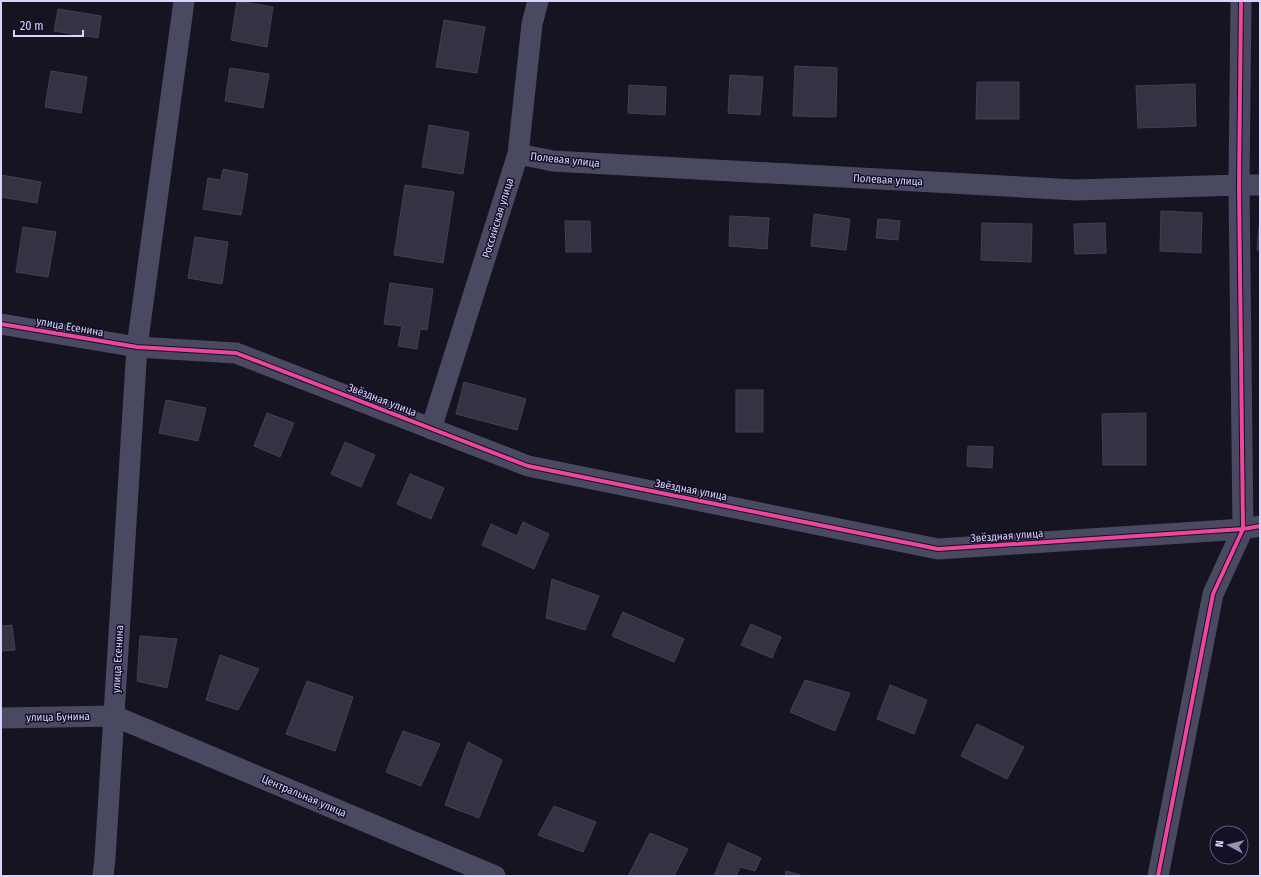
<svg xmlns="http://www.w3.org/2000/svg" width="1261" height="877" font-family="'Fira Sans Condensed',sans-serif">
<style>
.building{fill:#343243;stroke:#433f54}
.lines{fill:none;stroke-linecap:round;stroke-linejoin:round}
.street{stroke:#4a4962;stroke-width:21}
.cycleway-casing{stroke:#130f26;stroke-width:6}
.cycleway{stroke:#ed469a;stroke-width:4}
.labels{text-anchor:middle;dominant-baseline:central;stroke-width:3;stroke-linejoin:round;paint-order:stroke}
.street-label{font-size:11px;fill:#d9d4ff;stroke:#130f26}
</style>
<rect width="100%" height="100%" fill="#161421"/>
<path class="building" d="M237 1 273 7 267 47 231 40Z
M58 9 101 16 98 38 54 31Z
M444 20 485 27 477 73 436 67Z
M795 66 837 68 836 117 793 116Z
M230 68 269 74 263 108 225 101Z
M51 71 87 77 81 113 45 107Z
M730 75 763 77 760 115 728 113Z
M977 82H1019V119H976Z
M1195 84 1196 126 1138 128 1136 86Z
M629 85 666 87 665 115 628 113Z
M429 125 469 132 463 174 422 167Z
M223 169 248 174 241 215 203 209 208 178 221 180Z
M1 175 41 182 37 203 1 197Z
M405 185 454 192 443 263 394 255Z
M1161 211 1202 213 1201 253 1160 251Z
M814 214 850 219 846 250 811 246Z
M730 216 769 218 767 249 729 246Z
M878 219 900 221 898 240 876 238Z
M565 221H590L591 252H566Z
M982 223 1032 224 1031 262 981 260Z
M1105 223 1106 253 1075 254 1074 224Z
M1259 226H1260V250H1257Z
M23 227 56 232 48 277 16 272Z
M195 237 228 242 222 284 188 278Z
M390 283 433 289 427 330 420 329 417 349 398 346 402 326 384 324Z
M464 382 526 399 517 430 456 414Z
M736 390H763V432H736Z
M166 400 206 408 198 441 159 433Z
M267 413 294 423 280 457 254 446Z
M1146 413V465H1103L1102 414Z
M345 442 375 455 361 487 331 474Z
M968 446 993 447 992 468 967 466Z
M410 474 444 488 431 519 397 504Z
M523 522 549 534 534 569 482 545 491 524 517 536Z
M552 579 599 596 585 630 546 618Z
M623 612 684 639 674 662 612 636Z
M751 624 781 637 772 658 741 645Z
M12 625 15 650 1 651V626Z
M140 636 177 639 167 688 137 681Z
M220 655 259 669 238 710 206 700Z
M805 680 850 693 835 731 790 712Z
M307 681 353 697 335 751 286 734Z
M890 685 927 700 914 734 877 719Z
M977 724 1024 747 1007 779 961 756Z
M403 731 440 744 421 786 386 772Z
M468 742 502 760 479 818 445 805Z
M554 806 596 822 583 852 538 835Z
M650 833 688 849 674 876H628Z
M728 843 761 858 755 871 740 867 736 876H714Z
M786 871 804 876H785Z"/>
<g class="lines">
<path class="street" d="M518 154 553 161 1076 190 1239 185H1260
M1 324 137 347 236 353 528 466 938 549 1243 529 1260 526
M431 429 518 154 532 24 538 1
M1 718 114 716 495 876
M103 876 105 858 137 347 184 1
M1158 876 1213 594 1243 529 1239 185 1241 1"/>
<defs>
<path id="cycleway" d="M1 324 137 347 236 353 528 466 938 549 1243 529 1260 526
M1158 876 1213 594 1243 529 1239 185 1241 1"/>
</defs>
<use href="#cycleway" class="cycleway-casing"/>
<use href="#cycleway" class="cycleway"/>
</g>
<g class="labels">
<g class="street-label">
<text transform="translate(565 160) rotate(6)">Полевая улица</text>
<text transform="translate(888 180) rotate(3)">Полевая улица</text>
<text transform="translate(498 218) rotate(-73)">Российская улица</text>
<text transform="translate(70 327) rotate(10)">улица Есенина</text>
<text transform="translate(382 400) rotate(21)">Звёздная улица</text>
<text transform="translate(691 490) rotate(11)">Звёздная улица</text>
<text transform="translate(1007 536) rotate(-4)">Звёздная улица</text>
<text transform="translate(118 659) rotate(-87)">улица Есенина</text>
<text transform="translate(58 717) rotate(-1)">улица Бунина</text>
<text transform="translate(304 796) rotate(23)">Центральная улица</text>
</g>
</g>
<rect width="1261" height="877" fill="none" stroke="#d9d4ff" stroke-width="4"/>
<g transform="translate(1229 845) rotate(277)"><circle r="19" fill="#130f26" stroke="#625e7d"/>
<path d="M0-3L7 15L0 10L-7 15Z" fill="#9591b1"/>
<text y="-6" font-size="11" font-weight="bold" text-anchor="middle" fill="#d9d4ff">N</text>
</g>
<path d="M14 30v6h69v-6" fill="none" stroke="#d9d4ff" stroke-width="2"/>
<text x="20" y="30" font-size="12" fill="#d9d4ff" stroke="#130f26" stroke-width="3" paint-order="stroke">20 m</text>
</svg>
